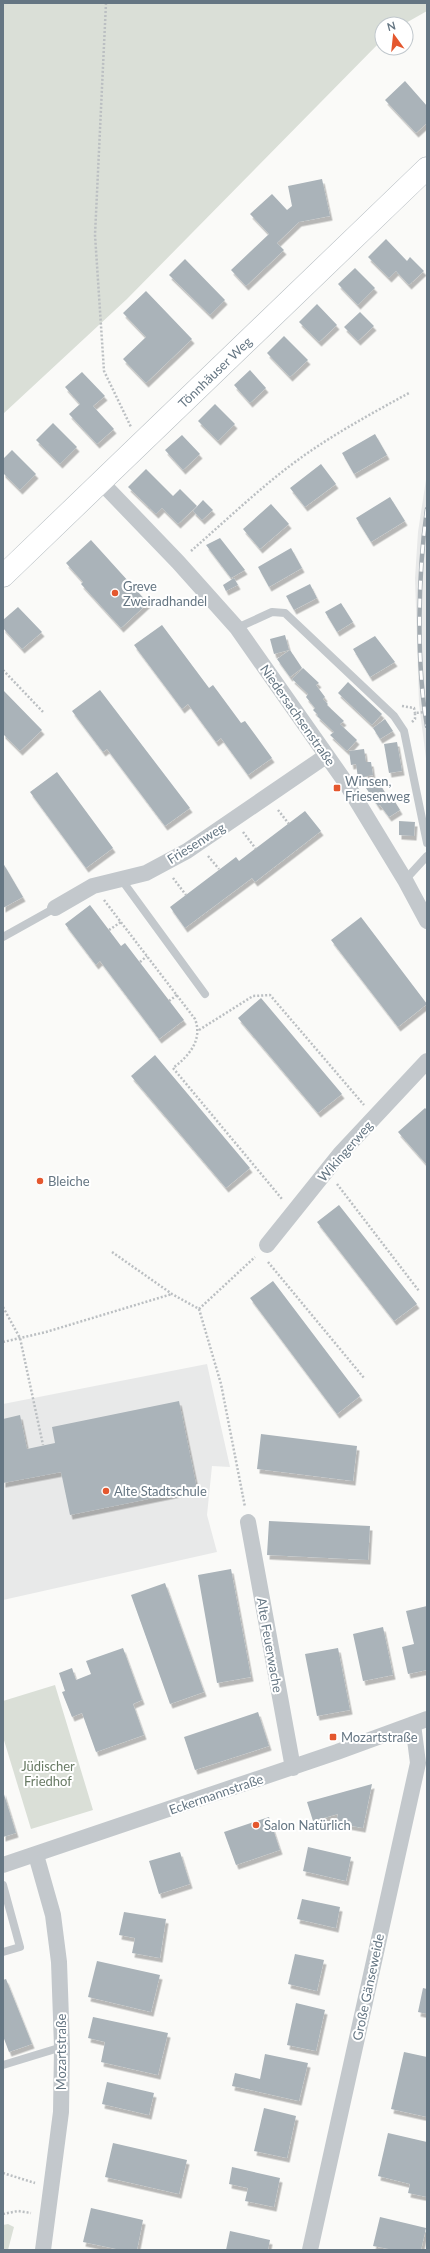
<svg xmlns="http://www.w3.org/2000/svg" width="430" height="2253" font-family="Lato,sans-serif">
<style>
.built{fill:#e8e9e9}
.green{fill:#dadfd7}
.building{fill:#aab3b9;filter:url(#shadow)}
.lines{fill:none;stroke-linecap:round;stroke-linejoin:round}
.secondary-casing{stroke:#b3babf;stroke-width:23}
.path{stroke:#bbbfc2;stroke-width:2.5;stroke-dasharray:2 2;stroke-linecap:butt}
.lane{stroke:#c3c8cc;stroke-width:8}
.street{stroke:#c3c8cc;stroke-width:16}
.secondary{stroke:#fff;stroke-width:22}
.rail-casing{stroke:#a2aab0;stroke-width:4.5}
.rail{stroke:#fff;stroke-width:3;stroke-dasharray:9;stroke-linecap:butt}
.poi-dot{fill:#e4572e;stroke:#fff;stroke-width:1.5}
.labels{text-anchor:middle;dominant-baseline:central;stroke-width:4;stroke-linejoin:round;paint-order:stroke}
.street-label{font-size:13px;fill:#657683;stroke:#fff}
.poi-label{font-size:13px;fill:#657683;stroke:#fff;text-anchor:start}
.park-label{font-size:13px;fill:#687a64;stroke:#fff}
</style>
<defs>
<filter id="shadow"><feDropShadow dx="2.5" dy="4.5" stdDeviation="0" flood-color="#0004"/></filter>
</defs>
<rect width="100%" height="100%" fill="#fafaf8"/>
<path class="built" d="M427 473V766L419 704 415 578 418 532Z
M207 1364 230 1467 212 1466 207 1515 217 1552 3 1600V1404Z"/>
<path class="green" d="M3 3H427V11L404 24H382V40L127 299 3 414Z
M55 1685 93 1810 31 1829 3 1737V1701Z
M8 2224 14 2227 8 2250H3V2225Z"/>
<path class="building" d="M405 81 427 106V123L416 133 385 100Z
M322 179 330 216 299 222 277 243 284 250 246 286 231 270 269 234 250 214 272 194 287 210 292 206 288 186Z
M386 239 407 261 410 257 424 271 409 285 396 271 389 278 368 257Z
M185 259 225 300 210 315 169 275Z
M355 268 375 288 358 305 338 284Z
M146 291 192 339 146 383 123 359 146 337 123 313Z
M317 304 337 325 319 342 299 322Z
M360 312 374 326 358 341 344 327Z
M284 336 308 360 290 377 267 353Z
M250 370 266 388 250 403 234 385Z
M82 372 105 396 93 406 114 429 97 444 69 414 80 404 65 387Z
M215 404 235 424 218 441 198 421Z
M53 423 77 447 60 464 36 440Z
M375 434 387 455 354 474 342 453Z
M182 435 200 454 183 470 165 450Z
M12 450 36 474 20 490 3 473V459Z
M321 464 336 484 305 507 290 488Z
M146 469 173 496 180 489 197 506 178 524 162 508 156 514 128 487Z
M390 497 405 521 371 542 356 518Z
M203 500 213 510 202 520 193 511Z
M271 504 289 524 260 549 243 529Z
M220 538 245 570 231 578 206 545Z
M91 540 148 603 121 628 81 584 83 582 66 563Z
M291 548 302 568 269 587 258 567Z
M234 578 238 585 226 591 223 585Z
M310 584 317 598 294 610 286 596Z
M341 603 353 622 337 632 325 612Z
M18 607 42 632 22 649 3 628V620Z
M162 625 209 688 213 685 241 723 245 721 272 758 248 775 221 738 216 742 188 704 182 709 134 645Z
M285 635 289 650 274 654 270 639Z
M375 636 395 662 370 677 353 649Z
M290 650 302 668 290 677 277 659Z
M303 668 319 683 316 685 325 697 323 699 328 704 327 705 344 721 340 724 357 740 347 751 330 735 334 732 317 716 318 715 313 710 315 708 306 697 308 694 292 679Z
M348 682 382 714 372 725 338 693Z
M3 690 42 730 20 751 3 734Z
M100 690 190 808 165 826 107 749 103 752 72 711Z
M385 719 393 731 380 739 373 728Z
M397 742 402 771 389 773 384 744Z
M364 749 366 762H371L373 775 358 778 356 764 351 765 349 751Z
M57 772 113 848 86 868 30 792Z
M378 781 389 799 392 797 400 810 389 817 380 805 378 806 366 788Z
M305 811 321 831 255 882 252 878 185 928 170 907 236 857 239 861Z
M399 821 415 822 414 836 399 835Z
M3 863 23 897 3 908Z
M90 905 121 946 125 943 184 1020 159 1039 100 961 96 965 65 924Z
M361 917 427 1004 398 1027 331 940Z
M261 998 342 1094 318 1113 238 1018Z
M155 1055 250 1168 226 1188 131 1076Z
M425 1108 427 1110V1165L398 1132Z
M339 1205 417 1304 394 1321 317 1222Z
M273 1281 360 1396 337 1414 250 1298Z
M179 1401 197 1489 70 1515 61 1472 3 1483V1419L20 1415 27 1449 55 1443 52 1427Z
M261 1434 357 1446 353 1481 257 1469Z
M269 1521 370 1526 368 1560 267 1555Z
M231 1569 251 1677 217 1683 198 1575Z
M165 1583 204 1692 170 1704 131 1595Z
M427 1606V1670L408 1674 402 1647 414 1644 406 1611Z
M383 1627 393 1675 363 1681 353 1634Z
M123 1648 142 1700 133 1704 144 1735 96 1752 82 1713 72 1717 62 1692 65 1691 59 1673 72 1668 76 1680 91 1674 86 1661Z
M338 1648 350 1710 317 1716 305 1654Z
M258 1712 269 1746 195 1770 184 1737Z
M372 1784 363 1828 336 1823 338 1814 313 1821 307 1802Z
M3 1791 16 1833 3 1837Z
M269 1817 280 1850 236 1865 224 1832Z
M308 1847 351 1857 346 1881 303 1871Z
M180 1852 190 1884 159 1894 149 1861Z
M302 1899 340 1907 336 1928 297 1919Z
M124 1912 166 1919 160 1958 132 1953 135 1938 119 1935Z
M295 1954 324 1960 317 1991 288 1984Z
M97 1961 160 1975 151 2012 88 1997Z
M6 1979 32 2044 9 2052 3 2036V1980Z
M423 1988 427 1989V2014L418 2012Z
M296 2003 325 2010 316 2051 287 2045Z
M93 2017 168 2033 158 2075 101 2062 105 2042 88 2038Z
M404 2052 427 2057V2117L391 2109Z
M265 2054 308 2063 299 2101 232 2086 235 2073 260 2079Z
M107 2082 154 2093 149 2115 102 2104Z
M264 2108 296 2116 287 2158 254 2151Z
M388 2133 427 2142V2197L408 2193 410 2184 378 2176Z
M113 2143 187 2160 179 2194 105 2177Z
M232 2167 280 2178 274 2207 245 2201 248 2188 229 2184Z
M91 2208 143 2220 137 2250H121L83 2242Z
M380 2217 426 2228 421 2250H394L373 2246Z
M230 2231 270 2240 268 2250H226Z"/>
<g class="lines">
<defs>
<g id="secondary">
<path id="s1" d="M3 576 427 168"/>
</g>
</defs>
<use href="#secondary" class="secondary-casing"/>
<path class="path" d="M106 3 95 235 104 371 131 427
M191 551C230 517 269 479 312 450 343 429 376 411 409 393
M3 670 44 713
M402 706 414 708 415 713
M412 722 415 719V713L427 712
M278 810 289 824
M243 832 256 849
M208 856 219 869
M173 878 186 895
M104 900 195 1019C203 1040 189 1056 173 1068L282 1199
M109 930 121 922
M140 962 147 956
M169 1001 177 995
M199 1030 253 996 270 995 364 1105
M337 1184 419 1291
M112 1252 172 1294 199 1309 221 1384 245 1507
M268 1262 364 1378
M3 1307 20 1338 43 1445
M199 1309 255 1257
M3 1342 46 1332 172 1294
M3 2173 35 2183
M3 2214 18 2211 31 2213"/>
<path class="lane" d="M237 628 272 612 285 613 394 716 404 731 427 843
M121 879 205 994
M405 880 427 856
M3 937 55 908
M3 1885 20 1947 3 1952
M3 2065 62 2047"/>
<path class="street" d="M101 482 178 562 237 628 346 783 405 880 427 921
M55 908 93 886 146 873 187 851 326 756
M267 1245 340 1154 427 1061
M248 1522 293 1768
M36 1855 53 1915 59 1962 62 2047 61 2112 43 2250
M3 1865 337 1752 427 1719
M310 2250 418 1763 413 1724"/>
<use href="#secondary" class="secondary"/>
<defs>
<path id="rail" d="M427 509C418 573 416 662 427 726"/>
</defs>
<use href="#rail" class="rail-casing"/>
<use href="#rail" class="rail"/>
</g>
<g class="poi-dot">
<circle cx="115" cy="593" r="4"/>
<rect x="333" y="784" width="8" height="8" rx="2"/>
<circle cx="40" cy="1181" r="4"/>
<circle cx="106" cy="1491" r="4"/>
<rect x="329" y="1733" width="8" height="8" rx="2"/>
<circle cx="256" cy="1825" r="4"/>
</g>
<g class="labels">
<g class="street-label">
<text stroke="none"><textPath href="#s1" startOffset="294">Tönnhäuser Weg</textPath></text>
<text transform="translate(298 715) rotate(55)">Niedersachsenstraße</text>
<text transform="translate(196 843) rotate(-32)">Friesenweg</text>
<text transform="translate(345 1151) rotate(-49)">Wikingerweg</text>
<text transform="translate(270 1645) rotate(80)">Alte Feuerwache</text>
<text transform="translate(216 1794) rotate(-19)">Eckermannstraße</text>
<text transform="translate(368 1987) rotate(-78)">Große Gänseweide</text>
<text transform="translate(61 2052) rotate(-90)">Mozartstraße</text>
</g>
<g class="poi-label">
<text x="123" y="586">Greve<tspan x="123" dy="15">Zweiradhandel</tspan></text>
<text x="345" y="781">Winsen,<tspan x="345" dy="15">Friesenweg</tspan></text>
<text x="48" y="1181">Bleiche</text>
<text x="114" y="1491">Alte Stadtschule</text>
<text x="341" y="1737">Mozartstraße</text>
<text x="264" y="1825">Salon Natürlich</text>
</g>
<g class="park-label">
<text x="48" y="1766">Jüdischer<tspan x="48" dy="15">Friedhof</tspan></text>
</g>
</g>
<rect width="430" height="2253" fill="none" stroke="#657683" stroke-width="8"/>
<g transform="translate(394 36) rotate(345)"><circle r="19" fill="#ffffff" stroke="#c1c8cd"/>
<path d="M0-3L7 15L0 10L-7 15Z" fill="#e4572e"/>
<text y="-6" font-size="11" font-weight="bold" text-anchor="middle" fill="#657683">N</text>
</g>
</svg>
